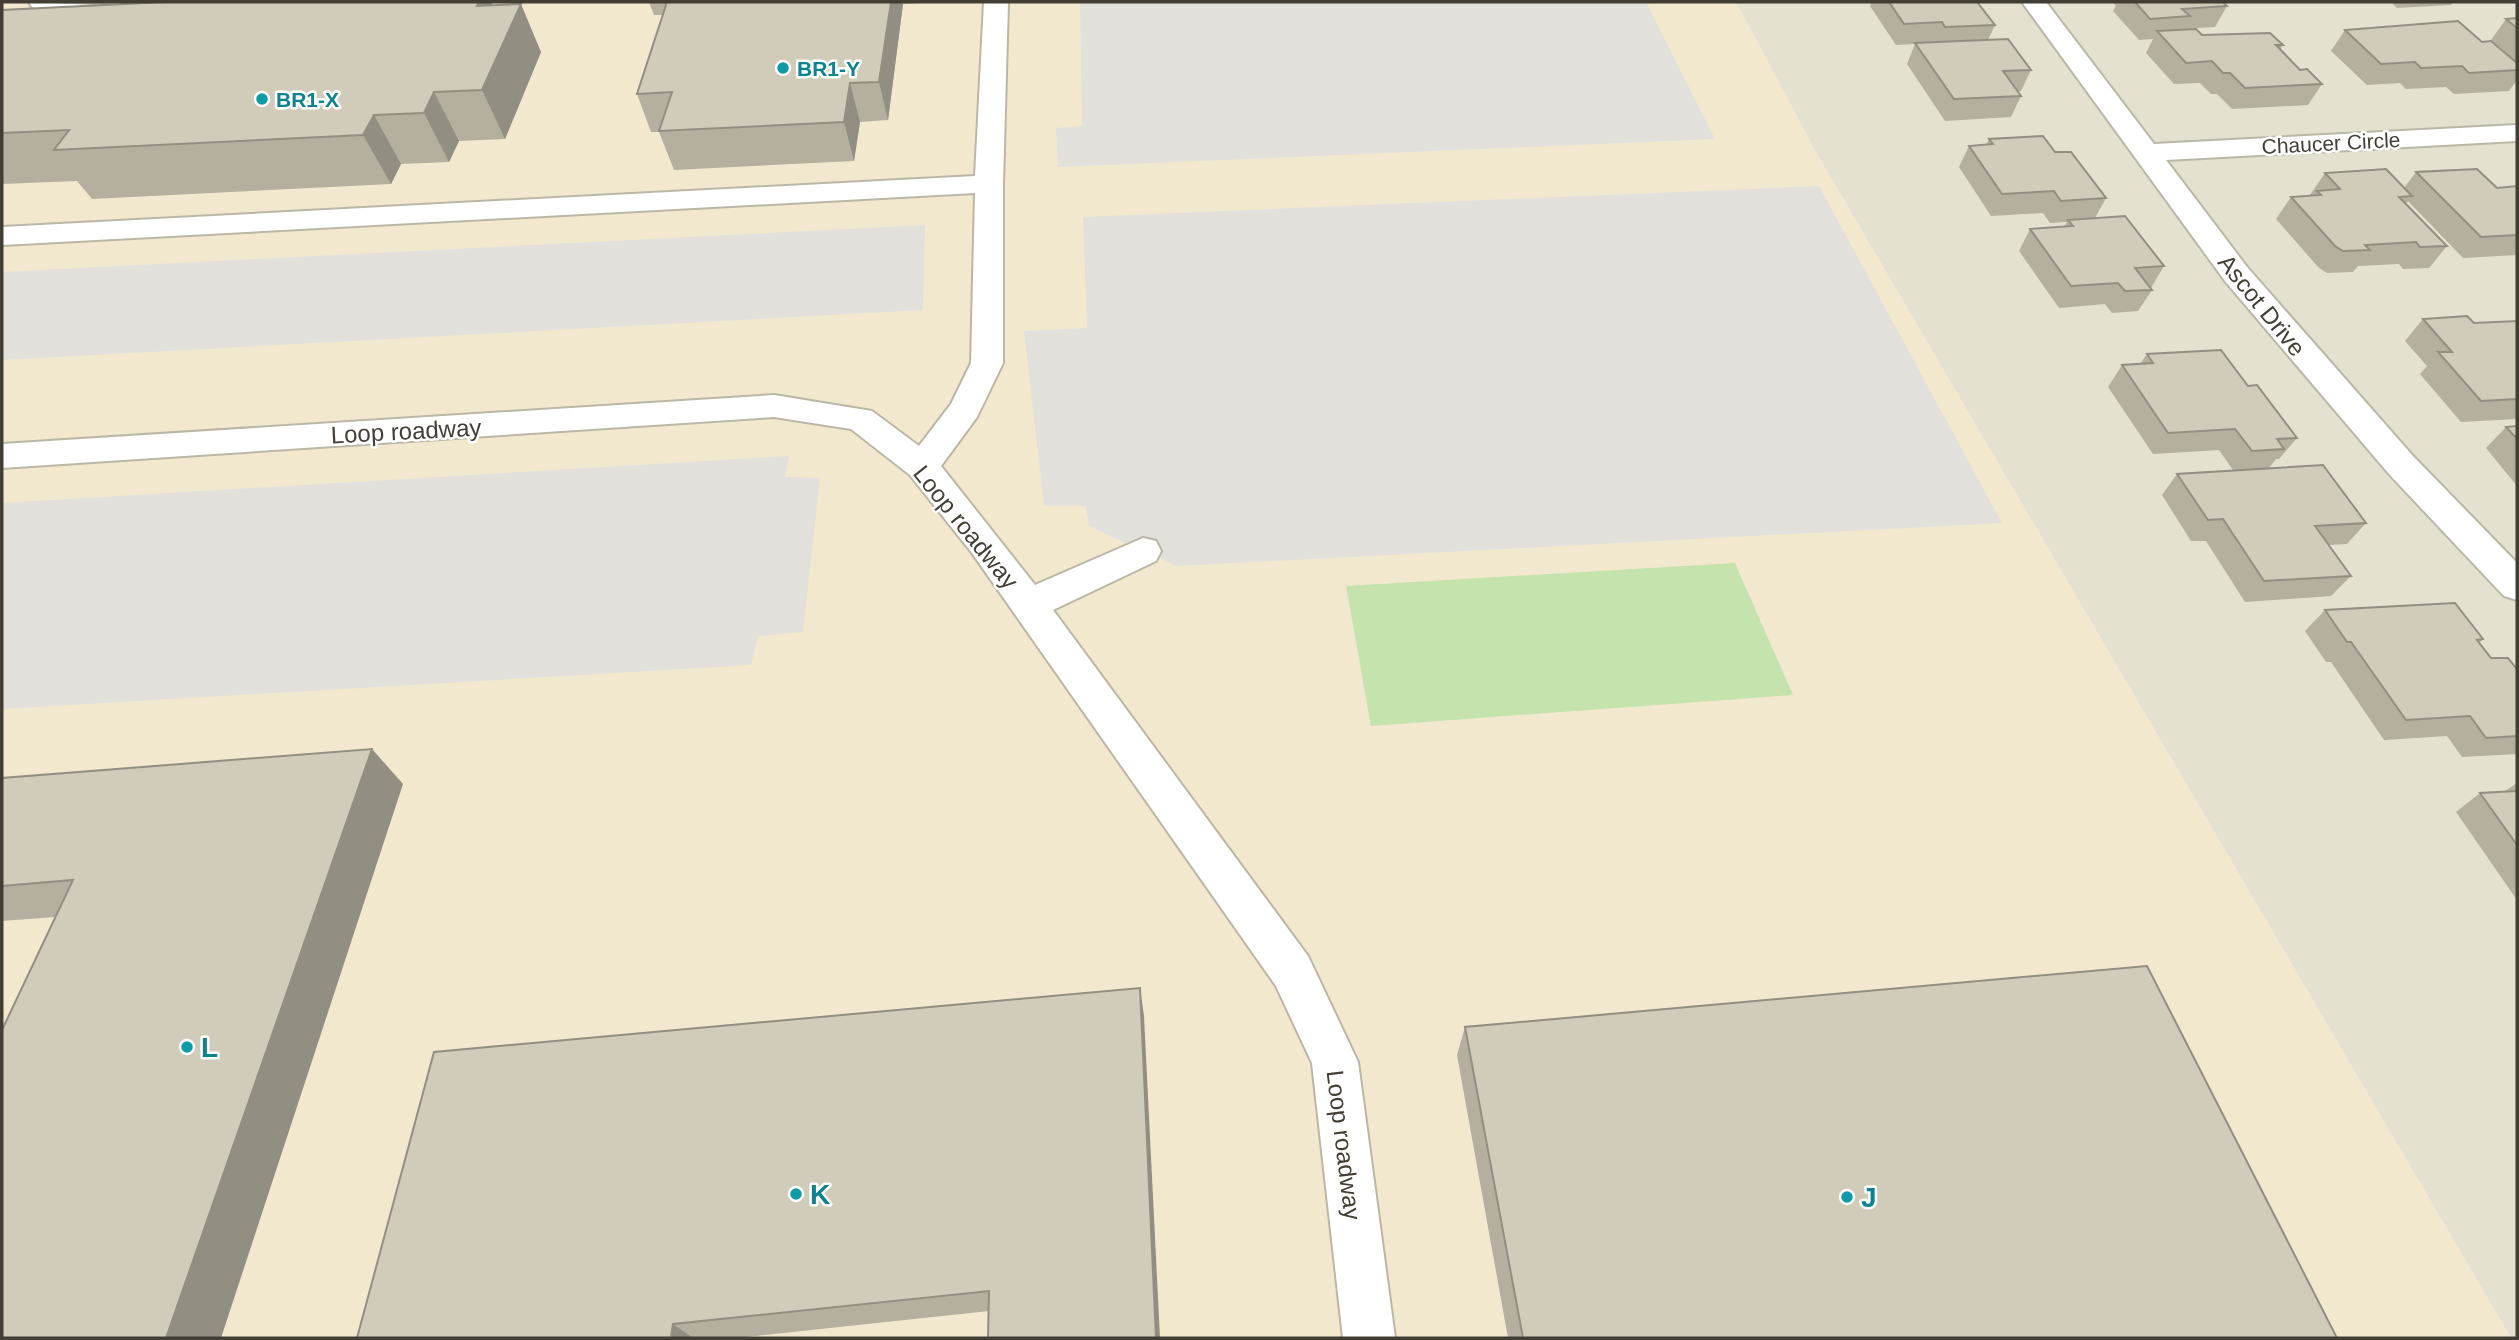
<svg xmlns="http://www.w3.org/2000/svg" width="2519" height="1340" font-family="Arial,sans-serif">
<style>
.residential{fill:#e4e1d1}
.commercial{fill:#f2e8ce}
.green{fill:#c4e3ad}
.parking{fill:#e1e0db}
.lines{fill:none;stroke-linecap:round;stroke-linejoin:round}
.minor-casing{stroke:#bbb7a6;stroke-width:4}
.minor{fill:#fff;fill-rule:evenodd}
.wall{fill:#b4af9f}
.shaded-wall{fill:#928e82}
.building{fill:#d1cbb9;stroke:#928e82;stroke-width:2}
.culture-dot{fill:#0f9aa8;stroke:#fff;stroke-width:2.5}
.labels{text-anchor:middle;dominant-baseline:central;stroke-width:5;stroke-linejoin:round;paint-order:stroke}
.far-culture-label{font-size:21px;font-weight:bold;fill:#0d838f;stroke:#fff;text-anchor:start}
.far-street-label{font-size:21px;fill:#423e34;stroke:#fff}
.street-label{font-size:24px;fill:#423e34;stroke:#fff}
.near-culture-label{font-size:28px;font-weight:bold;fill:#0d838f;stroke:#fff;text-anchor:start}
</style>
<rect width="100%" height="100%" fill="#f0eee3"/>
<path class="residential" d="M1736 2H2517V1338H2511L1817 154Z"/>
<path class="commercial" d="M2 2H1736L1817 154 2511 1338H2Z"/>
<path class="green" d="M1735 563 1793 695 1371 726 1346 586Z"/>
<path class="parking" d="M1080 2H1646L1715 139 1058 167 1056 128 1082 126Z
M1819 186 2002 523 1177 566 1089 526 1086 506H1044L1024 331 1087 328 1083 217Z
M925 225 923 310 2 360V272Z
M789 456 785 477 820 478 803 632 758 636 751 665 2 709V503Z"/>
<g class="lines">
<defs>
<path id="minor" d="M29 2 96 5 127 2H164C159 10 149 11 140 13 102 23 70 19 32 7Z
M984 2H1008L1003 184V363L977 417 941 466 1035 585 1143 538 1156 541 1161 551 1156 561 1053 610 1308 956 1358 1062 1395 1338H1343L1312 1063 1276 986 972 553 910 475 851 429 774 417 2 468V444L774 395 872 411 919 446 951 404 971 363 975 193 2 245V227L975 176Z
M2022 2H2046L2154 144 2517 125V141L2166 160 2247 267 2413 456 2517 563V600L2504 596 2389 474 2225 281Z"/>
</defs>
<use href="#minor" class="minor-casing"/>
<use href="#minor" class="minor"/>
</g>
<path class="wall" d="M165 2H491L493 5 541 52 505 139 459 141 449 162 401 164 391 184 92 199 77 181 2 184V10Z
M649 2H938L903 4 888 120 860 122 854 161 674 170 659 132H651L637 94 663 15H654Z
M1872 2H1977L1995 25 1988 40 2031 70 2021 91H2017L2021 96 2011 117 1945 121 1907 64 1915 44 1896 45 1870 6Z
M2112 2H2223L2227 6 2215 27 2183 29 2182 30 2202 35 2283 45 2280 49 2300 70 2322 84 2308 105 2232 109 2217 94H2211L2200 83 2174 84 2146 53 2153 39 2139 40 2113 11 2116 6Z
M2369 2H2453L2451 5 2397 8 2391 2 2370 3Z
M2517 18V80L2509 91 2454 94 2446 87 2406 89 2400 83 2367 85 2331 51 2345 30 2482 42 2511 57 2491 40 2506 19Z
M1989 139 2055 152 2106 198 2095 218 2164 266 2151 288 2152 290 2138 311 2112 313 2105 304 2059 308 2019 251 2030 229 2064 227 2067 222 2050 223 2043 213 1991 216 1959 167 1969 146 1986 145Z
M2416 172 2497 188 2517 186V255L2463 258 2408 201 2406 204 2447 246 2429 268 2403 269 2399 264 2358 266 2353 272 2327 273 2319 268 2276 219 2291 197 2311 196 2310 195 2325 173 2404 188Z
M2423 319 2474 323 2517 321V419L2461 422 2420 374 2427 366 2405 341Z
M2147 354 2248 386 2297 438 2279 459H2276L2269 468 2366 523 2347 544 2329 545 2351 576 2331 596 2245 602 2206 541H2191L2162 495 2177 474 2233 470 2219 450 2153 454 2108 387 2122 365 2140 364Z
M2517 426V486L2486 448 2506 427Z
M2325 610 2483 639 2479 643 2491 658 2517 669V754L2462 757 2447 736 2384 740 2331 662H2326L2305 631Z
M2 778 403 784 55 917 2 921Z
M2517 783V900L2456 812 2480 793 2505 791Z
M1144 1016 989 1311 737 1338H357Z
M1465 1027 2337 1338H1508L1457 1055Z"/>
<path class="shaded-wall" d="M479 2H491L506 36 521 4 541 52 505 139 482 90 477 6Z
M891 2H903V4L888 120 879 82Z
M850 83 860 122 854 161 844 122Z
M434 92 459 141 449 162 424 113Z
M374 115 401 164 391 184 363 135Z
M372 749 403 784 221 1338H166Z
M1140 988 1144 1016 1160 1338H1156Z
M673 1324 693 1338H671Z"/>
<path class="building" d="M165 2H479L477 6 521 4 482 90 434 92 424 113 374 115 363 135 54 150 69 130 2 133V10Z
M667 2H891L879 82 850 83 844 122 659 131 672 92 637 94Z
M1889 2H1977L1995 25 1945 27 1942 22 1904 24Z
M2135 2H2223L2227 6 2182 9 2190 16 2150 19Z
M2517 18V28L2506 19Z
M2458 21 2482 42 2491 41 2517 63V70L2469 73 2462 66 2421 68 2415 62 2381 64 2345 30Z
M2196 29 2202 35 2270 33 2283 45H2276L2300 70 2307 69 2322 84 2245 88 2230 73H2223L2212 61 2186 63 2157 31Z
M2008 39 2031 70 2003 71 2021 96 1954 99 1915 43Z
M2043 136 2055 152H2071L2106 198 2061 201 2054 191 2002 194 1969 146 1993 144 1989 139Z
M2386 169 2412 196 2399 197 2447 246 2420 247 2416 242 2365 245 2370 250 2343 251 2335 246 2291 197 2321 195 2317 191 2340 189 2325 173Z
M2477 169 2497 188 2517 186V235L2481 237 2416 172Z
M2125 216 2164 266 2135 268 2152 290 2125 291 2118 283 2071 286 2030 229 2073 226 2068 220Z
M2467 316 2474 323 2517 321V399L2481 401 2438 352H2452L2423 319Z
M2221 350 2248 386 2257 385 2297 438 2277 439 2284 449 2252 451 2235 429 2168 433 2122 365 2153 363 2147 354Z
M2517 426V439L2506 427Z
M2323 465 2366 523 2315 526 2351 576 2264 581 2223 519 2208 520 2177 474Z
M2455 603 2483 639 2477 640 2491 658H2508L2517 669V736L2486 738 2470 716 2406 720 2351 642H2347L2325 610Z
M372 749 166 1338H2V1030L73 880 2 886V778Z
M2517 791V845L2480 793Z
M2147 966 2337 1338H1523L1465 1027Z
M1140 988 1156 1338H988L989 1291 673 1324 671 1338H357L434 1052Z"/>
<g class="culture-dot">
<circle cx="783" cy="68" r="7"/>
<circle cx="262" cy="99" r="7"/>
<circle cx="187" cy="1047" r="7"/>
<circle cx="796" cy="1194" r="7"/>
<circle cx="1847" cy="1197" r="7"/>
</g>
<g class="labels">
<g class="far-culture-label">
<text x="797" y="68">BR1-Y</text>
<text x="276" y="99">BR1-X</text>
</g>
<g class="far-street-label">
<text transform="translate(2331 143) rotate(-3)">Chaucer Circle</text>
</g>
<g class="street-label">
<text transform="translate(2262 305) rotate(51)">Ascot Drive</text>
<text transform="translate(406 431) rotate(-3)">Loop roadway</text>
<text transform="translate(966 527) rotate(51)">Loop roadway</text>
<text transform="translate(1344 1145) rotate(83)">Loop roadway</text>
</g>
<g class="near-culture-label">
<text x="201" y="1047">L</text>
<text x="810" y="1194">K</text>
<text x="1861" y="1197">J</text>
</g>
</g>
<rect width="2519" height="1340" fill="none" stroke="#423e34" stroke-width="7"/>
</svg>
